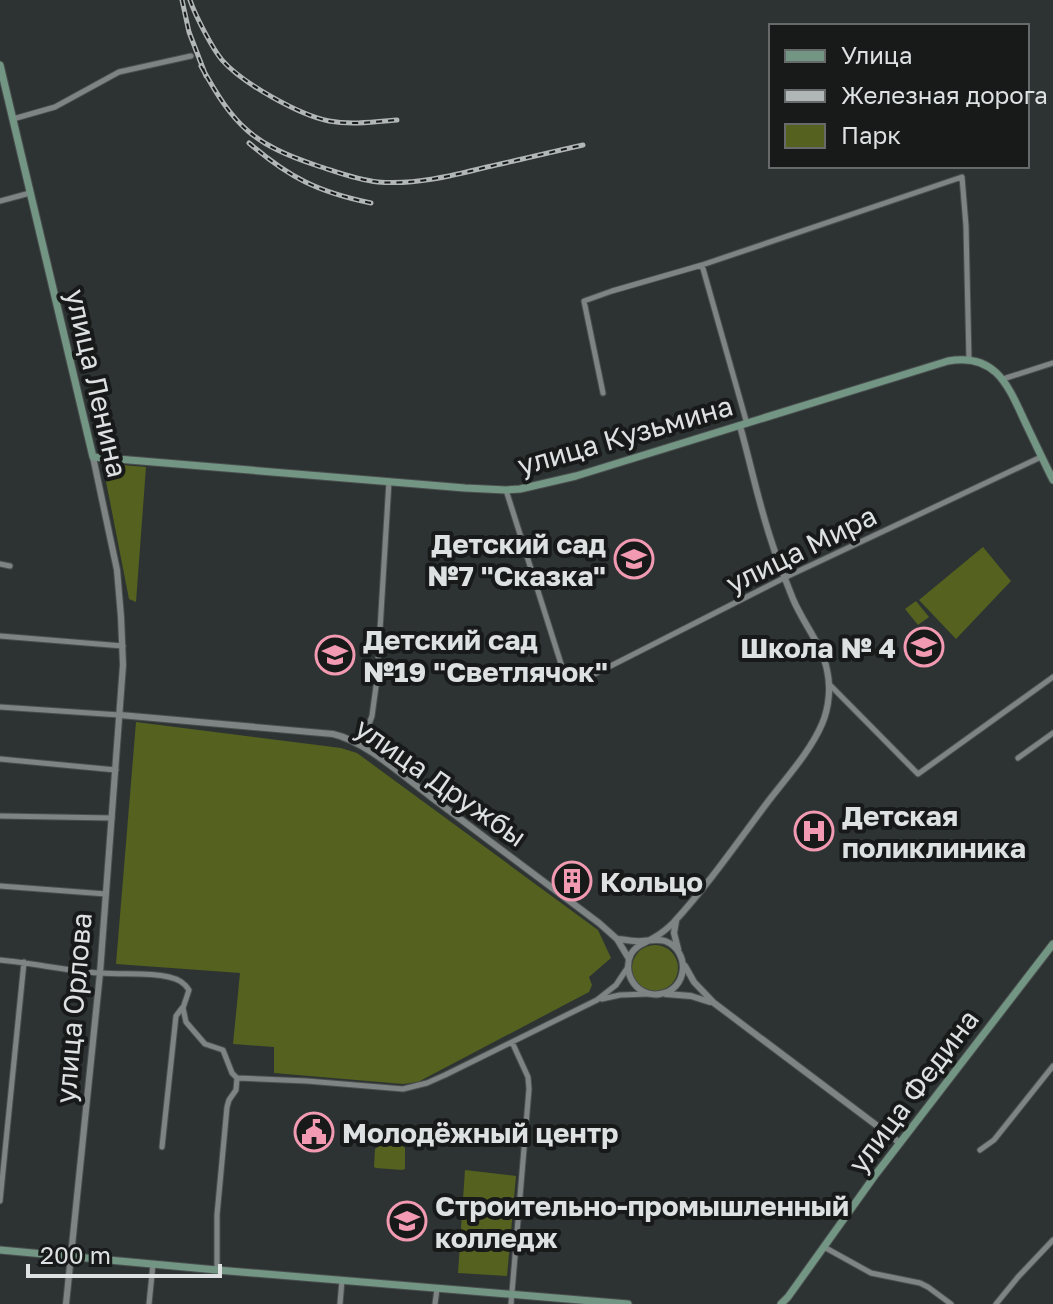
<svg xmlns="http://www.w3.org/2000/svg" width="1053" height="1304" font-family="'Golos Text',sans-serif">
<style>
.green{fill:#54611f}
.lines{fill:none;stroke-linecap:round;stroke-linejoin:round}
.minor-casing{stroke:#4a4e4e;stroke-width:7}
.tertiary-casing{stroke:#4a4e4e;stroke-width:8}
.secondary-casing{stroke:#4a4e4e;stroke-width:9}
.minor{stroke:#7d8483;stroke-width:5}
.tertiary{stroke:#7d8483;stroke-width:6}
.secondary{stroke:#729683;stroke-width:7}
.rail-casing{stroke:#b1b6b6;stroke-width:5}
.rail{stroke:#181a1a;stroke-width:2;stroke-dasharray:6;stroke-linecap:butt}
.labels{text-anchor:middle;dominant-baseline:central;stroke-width:8;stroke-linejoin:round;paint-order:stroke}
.street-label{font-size:28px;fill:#dde1e1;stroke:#181a1a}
.poi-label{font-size:28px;font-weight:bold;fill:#dde1e1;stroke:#181a1a;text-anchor:start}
</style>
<rect width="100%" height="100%" fill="#2d3333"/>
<path class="green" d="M110 464 146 467 136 602 129 599 103 466Z
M983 547 1011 581 956 639 919 600Z
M916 601 929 617 918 625 905 609Z
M136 722 341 748 357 753 598 930 611 958 589 977 592 985 589 992 418 1082 403 1084 274 1073V1047L233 1044 240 973 116 964Z
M632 968a23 23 0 1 1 46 0a23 23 0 1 1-46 0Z
M379 1146H402L405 1148V1169L402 1170 376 1168 374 1167 375 1149Z
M465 1170 516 1176 507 1276 458 1273Z"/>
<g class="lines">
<defs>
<path id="minor" d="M13 119 55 107 119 72 191 56
M0 201 30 193
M702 265 747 424
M1003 379 1053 363
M603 393 584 301 612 291 702 265 962 177 966 226 969 360
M506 490 563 670 570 678 581 681 786 577 1041 457
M0 564 10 566
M0 636 123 646
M829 684 918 774 1053 677
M0 707 120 715
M356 742 369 724 372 716 377 679 389 481
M1018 758 1053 733
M0 759 116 770
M0 816 112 818
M0 886 106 894
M0 960C34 963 66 971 100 973 123 975 146 972 169 977 178 979 184 982 189 990L183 1008 186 1022 205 1044 223 1050 232 1073 237 1078
M602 999 620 995 648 994
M237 1078 307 1081 403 1089 427 1083 445 1075 597 1000 616 985 628 967
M162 1147 176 1016 182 1008
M980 1150 994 1140 1053 1066
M0 1201 24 962
M824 1247 871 1273 920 1283 928 1287 951 1304
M217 1270V1215L227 1107 229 1100 236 1090 237 1078
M149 1304 153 1264
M340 1304 342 1280
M435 1304 437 1289
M511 1304 529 1089 528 1077 512 1042
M996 1304 1018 1277 1053 1240"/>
<path id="tertiary" d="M120 715 333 734C365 741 404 777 431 797 487 839 543 881 599 923L617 939 629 959
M676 921 674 933 678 949
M617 939C623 939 629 941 635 941 645 942 656 938 665 941 691 951 688 990 660 994 638 998 621 974 631 954 637 944 646 943 655 937 662 933 668 928 674 922 708 885 737 843 767 803 786 778 810 752 822 724 829 708 831 687 827 670 822 645 803 623 793 599 786 581 778 562 772 543 759 505 751 465 740 426
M685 966 694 982 714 1003 900 1143
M666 994 691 996 710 1002
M66 1304 100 973 123 665 121 617 117 570 93 457"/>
<path id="secondary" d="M0 65 93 457 465 488 506 490 520 489 576 476 948 361C997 352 1009 388 1026 424 1035 443 1044 462 1053 480
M0 1250 217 1270 628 1304
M781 1304 788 1297 876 1174 1053 944"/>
</defs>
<use href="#minor" class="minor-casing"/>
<use href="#tertiary" class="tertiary-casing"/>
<use href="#secondary" class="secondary-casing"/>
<use href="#minor" class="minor"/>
<use href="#tertiary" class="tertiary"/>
<use href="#secondary" class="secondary"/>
<defs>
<path id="rail" d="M182 0 189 32 206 76
M190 0C195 15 212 48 222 60 242 83 299 115 329 121 351 125 374 122 397 120
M201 66C234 126 252 144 318 166 337 172 357 180 378 182 415 185 451 176 487 167 519 160 551 152 583 145
M249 143C290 178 318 192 371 203"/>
</defs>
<use href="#rail" class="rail-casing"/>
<use href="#rail" class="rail"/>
</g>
<defs>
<symbol id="school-ring" viewBox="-11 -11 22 22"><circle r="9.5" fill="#181a1a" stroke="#f19ab2" stroke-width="1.5"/><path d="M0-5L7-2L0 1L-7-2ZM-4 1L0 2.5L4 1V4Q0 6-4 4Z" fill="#f19ab2"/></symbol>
<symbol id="hospital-ring" viewBox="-11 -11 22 22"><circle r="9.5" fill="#181a1a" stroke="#f19ab2" stroke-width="1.5"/><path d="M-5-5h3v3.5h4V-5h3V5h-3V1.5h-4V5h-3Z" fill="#f19ab2"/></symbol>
<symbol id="building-ring" viewBox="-11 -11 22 22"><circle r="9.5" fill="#181a1a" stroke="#f19ab2" stroke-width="1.5"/><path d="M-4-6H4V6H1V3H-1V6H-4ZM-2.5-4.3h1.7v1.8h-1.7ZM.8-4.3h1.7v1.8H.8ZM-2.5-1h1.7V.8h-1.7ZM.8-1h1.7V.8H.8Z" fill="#f19ab2"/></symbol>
<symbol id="civic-ring" viewBox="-11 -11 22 22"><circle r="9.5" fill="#181a1a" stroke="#f19ab2" stroke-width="1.5"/><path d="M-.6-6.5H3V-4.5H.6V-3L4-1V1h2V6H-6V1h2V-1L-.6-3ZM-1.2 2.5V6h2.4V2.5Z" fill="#f19ab2"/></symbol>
<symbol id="university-ring" viewBox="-11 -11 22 22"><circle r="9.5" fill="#181a1a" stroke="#f19ab2" stroke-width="1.5"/><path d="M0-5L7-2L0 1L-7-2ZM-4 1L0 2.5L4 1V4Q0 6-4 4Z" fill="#f19ab2"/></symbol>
</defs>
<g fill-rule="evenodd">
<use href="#school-ring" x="612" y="537" width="44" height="44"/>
<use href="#school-ring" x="902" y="625" width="44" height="44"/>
<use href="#school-ring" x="313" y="633" width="44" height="44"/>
<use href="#hospital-ring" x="792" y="809" width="44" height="44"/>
<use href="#building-ring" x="550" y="859" width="44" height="44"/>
<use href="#civic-ring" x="292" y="1110" width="44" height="44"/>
<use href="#university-ring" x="385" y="1199" width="44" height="44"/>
</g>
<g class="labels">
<g class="street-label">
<text transform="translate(97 383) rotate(77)">улица Ленина</text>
<text transform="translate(625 435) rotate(-16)">улица Кузьмина</text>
<text transform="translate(801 549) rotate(-26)">улица Мира</text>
<text transform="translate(441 782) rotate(35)">улица Дружбы</text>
<text transform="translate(73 1008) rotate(-85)">улица Орлова</text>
<text transform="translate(913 1091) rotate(-53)">улица Федина</text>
</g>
<g class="poi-label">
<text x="606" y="543" text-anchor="end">Детский сад<tspan x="606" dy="32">№7 "Сказка"</tspan></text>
<text x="363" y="639">Детский сад<tspan x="363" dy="32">№19 "Светлячок"</tspan></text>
<text x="896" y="647" text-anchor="end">Школа № 4</text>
<text x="842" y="815">Детская<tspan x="842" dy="32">поликлиника</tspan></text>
<text x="600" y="881">Кольцо</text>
<text x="342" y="1132">Молодёжный центр</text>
<text x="435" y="1205">Строительно-промышленный<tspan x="435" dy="32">колледж</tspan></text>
</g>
</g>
<rect x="769" y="24" width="260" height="144" fill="#181a1a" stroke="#676a6a" stroke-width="2"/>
<rect x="785" y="50" width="40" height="12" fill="#729683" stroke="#676a6a" stroke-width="2"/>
<text x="841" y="64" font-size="24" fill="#dde1e1">Улица</text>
<rect x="785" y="90" width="40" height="12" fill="#b1b6b6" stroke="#676a6a" stroke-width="2"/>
<text x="841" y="104" font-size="24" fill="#dde1e1">Железная дорога</text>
<rect x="785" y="124" width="40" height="24" fill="#54611f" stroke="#676a6a" stroke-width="2"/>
<text x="841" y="144" font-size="24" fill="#dde1e1">Парк</text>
<path d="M28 1264v12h192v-12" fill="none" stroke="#dde1e1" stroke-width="4"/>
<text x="40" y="1264" font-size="24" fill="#dde1e1" stroke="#181a1a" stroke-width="6" paint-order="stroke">200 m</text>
</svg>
